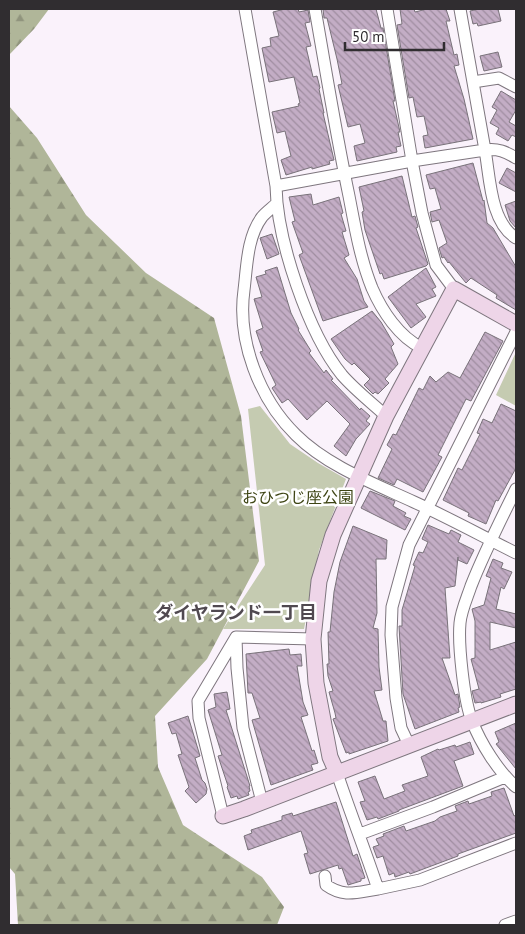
<svg xmlns="http://www.w3.org/2000/svg" width="525" height="934" font-family="'PT Sans','Noto Sans JP',sans-serif">
<style>
.green{fill:#c5cbb1}
.forest{fill:url(#forest-firs)}
.building{fill:url(#building-back-hatch);stroke:#79727a}
.lines{fill:none;stroke-linecap:round;stroke-linejoin:round}
.street-casing{stroke:#7e767e;stroke-width:13}
.secondary-casing{stroke:#7e767e;stroke-width:17}
.street{stroke:#fff;stroke-width:11}
.secondary{stroke:#eed5e8;stroke-width:15}
.labels{text-anchor:middle;dominant-baseline:central;stroke-width:5;stroke-linejoin:round;paint-order:stroke}
.park-label{font-size:16px;fill:#3d4413;stroke:#fff}
.neighbourhood-label{font-size:18px;font-weight:bold;fill:#504950;stroke:#fff}
</style>
<defs>
<pattern id="forest-firs" width="22" height="20" patternUnits="userSpaceOnUse" patternTransform="scale(1.25)"><rect width="22" height="20" fill="#b0b699"/><path d="M5 1l3.5 6h-7zM16 11l3.5 6h-7z" fill="#90947d"/></pattern>
<pattern id="building-back-hatch" width="6" height="6" patternUnits="userSpaceOnUse" patternTransform="scale(1.25)"><rect width="6" height="6" fill="#c3adc5"/><path d="M-1 5l2 2M0 0l6 6M5-1l2 2" fill="none" stroke="#9f8da0"/></pattern>
</defs>
<rect width="100%" height="100%" fill="#faf2fb"/>
<path class="green" d="M516 352V406L496 395Z
M260 406 290 444 318 463 346 479 319 550 304 629H223L265 565 248 409Z"/>
<path class="forest" d="M9 9H49L34 29 9 55Z
M9 106 37 138 86 215 146 273 214 318 241 416 259 561 207 659 155 716 158 767 183 825 262 877 284 907 277 925H18L15 874 9 867Z"/>
<path class="building" d="M285 9H298L299 12 308 10 310 22 305 23 311 46 306 47 313 77 317 76 320 88 319 89 324 113H323L334 160 329 161 330 164 312 169V167L286 175 281 160 291 156 285 131 277 133 272 112 299 106 298 104 300 103 294 77 269 82 262 48 271 46 270 38 279 36 273 12Z
M323 9H376L381 28H383L395 101H393L400 132H398L401 146 396 147 397 152 357 161 354 146 365 143 360 124 348 127 338 85 342 84 337 59 327 18H324Z
M400 9H414L415 12 427 9H446L450 21H446L454 55 457 54 459 65 454 66 464 99 473 139 425 148 423 136 428 135 424 116 417 117 413 97 409 98 397 25 402 24Z
M479 9H498L501 21 478 26 477 23 473 24 470 11Z
M498 52 502 67 484 71 480 56Z
M501 91 516 100V110L509 122 516 126V137L512 135 508 141 496 134 499 128 490 123 497 110 492 107Z
M473 163 483 201 484 200 487 223 493 228 516 267V310L496 298 497 295 471 278 466 283 449 262 448 263 444 257 442 258 439 248 447 243 439 220 432 222 430 212 441 209 435 188 430 189 426 175Z
M507 168 516 173V192L499 183Z
M402 176 412 217 415 216 418 227 416 228 428 264 426 266 384 279 382 273 380 274 365 230 362 212 364 211 359 187Z
M311 194 313 205 339 197 343 213 341 214 346 231 342 232 349 255 344 258 357 279 364 301 368 307 323 321 299 255 303 253 292 222 295 221 289 197Z
M516 201V228L510 221 505 205Z
M272 234 279 254 267 259 260 238Z
M277 267 291 313 299 329 298 330 311 351 309 353 324 373 326 370 333 379 331 380 360 410 361 408 370 416 366 421 370 424 356 439 346 456 334 446 350 424 327 401 307 420 288 399 282 403 272 388 276 385 260 352 263 351 256 331 263 328 254 299 262 297 256 277 266 274 265 271Z
M426 268 436 287 432 289 436 296 416 304 426 317 411 328 388 297Z
M372 311 381 322 394 344 391 347 398 364 385 379 389 383 378 394 375 392 373 394 364 385 370 379 354 363 352 365 345 359 331 339Z
M485 332 503 341 471 401 466 399 438 455 442 457 423 492 397 479 394 485 378 478 392 449 387 445 393 434 396 435 419 388 423 390 430 376 436 382 448 372 460 378Z
M501 404 516 411V468L498 501 496 500 486 524 468 516 469 513 443 500 458 468 462 470 480 434 477 433 483 419 492 423Z
M370 491 395 501 393 506 406 513 404 516 411 519 405 530 361 508Z
M428 525 449 534 451 530 461 535 458 542 474 550 467 564 458 560V557L455 586 445 588 450 658H442L455 695 458 694 460 707 458 708 459 712 415 729 403 694 399 626H402V610L415 566 413 565 419 552 423 553 428 542 422 539Z
M353 526 387 540 386 559H376L377 613 373 628 378 629 379 667 382 690 374 691 383 721H386L388 741 349 754V752L346 753 333 719 336 718 335 713 329 692 333 691 328 676 327 664H329L328 632H330L334 592 340 562Z
M493 559 503 563 501 568 512 572 504 589 501 587 496 609 516 614V628L490 622V650L516 642V689L500 694 501 697 481 703V702L475 703 472 691 479 689 471 659 475 658V621L472 609 484 605 491 578 486 576Z
M289 649 290 655 301 654 302 666H297L303 702 308 715 301 717 312 751 314 750 318 763 311 765 313 770 271 785 252 720 260 718 252 693H248L246 654Z
M227 692 230 709 226 710 250 786H249L250 791 248 792 249 795 238 799 237 796 231 798 227 787 228 786 218 756 222 755 208 710 216 707 214 694Z
M188 716 200 756 195 758 202 780 205 783 207 789 206 794 196 803 185 791 189 787 178 755 182 754 176 733 172 734 168 723Z
M516 723V769L496 744 499 742 495 732Z
M470 742 474 754 454 761 463 786 399 810V811L378 819 377 817 367 820 360 802 365 801 358 782 375 776 384 799 405 791 402 785 428 776 421 757 438 749 439 750 455 745 456 747Z
M504 788 514 816 516 815V833L458 854V856L410 874 409 872 395 877 394 873 389 875 383 856 377 858 373 847 379 845 376 839 384 836 383 834 404 826 406 831 435 821 440 817 457 811 455 806 468 801 469 804 492 796 491 792Z
M336 802 353 856 357 854 365 878 361 879V881L348 885 342 868 339 869 338 865 310 874 304 854 308 853 301 831 248 850 244 836 252 833 251 830 282 820V816L292 813 293 816Z"/>
<g class="lines">
<defs>
<path id="street" d="M245 9 276 186C277 240 308 333 342 375 355 390 372 403 386 416
M315 9C326 71 336 134 349 196 355 227 360 258 372 288 382 311 399 337 422 348
M387 9 412 161 422 213 436 265 454 289
M473 82 499 78 516 87
M516 158C506 152 498 148 485 150 490 177 490 222 516 238
M276 186 412 161 485 150 460 9
M276 204C272 208 266 212 262 217 247 237 247 266 244 290 237 340 259 399 296 435 327 466 375 484 414 502 449 518 482 536 516 553
M516 489C500 521 484 553 471 586 467 598 461 611 460 623 458 645 464 701 472 721 481 744 498 771 516 787
M236 637 237 668 243 728 262 802
M409 745 401 728 396 698 391 635 392 607 409 545 516 332
M337 773C350 812 365 850 378 889L420 880 516 843
M223 816 199 718 198 701 236 637 313 639
M360 834 433 807 505 777
M325 876 326 885C344 898 357 892 378 889
M505 925 516 921"/>
<path id="secondary" d="M337 773 330 757 316 683 313 639 319 581 333 535 386 416 454 289 516 324
M223 816 244 809 516 704"/>
</defs>
<use href="#street" class="street-casing"/>
<use href="#secondary" class="secondary-casing"/>
<use href="#street" class="street"/>
<use href="#secondary" class="secondary"/>
</g>
<g class="labels">
<g class="park-label">
<text x="298" y="497">おひつじ座公園</text>
</g>
<g class="neighbourhood-label">
<text x="236" y="612">ダイヤランド一丁目</text>
</g>
</g>
<rect width="525" height="934" fill="none" stroke="#302d30" stroke-width="20"/>
<path d="M345 42v8h99v-8" fill="none" stroke="#302d30" stroke-width="2.5"/>
<text x="352" y="42" font-size="15" fill="#302d30" stroke="#ffffff" stroke-width="4" paint-order="stroke">50 m</text>
</svg>
